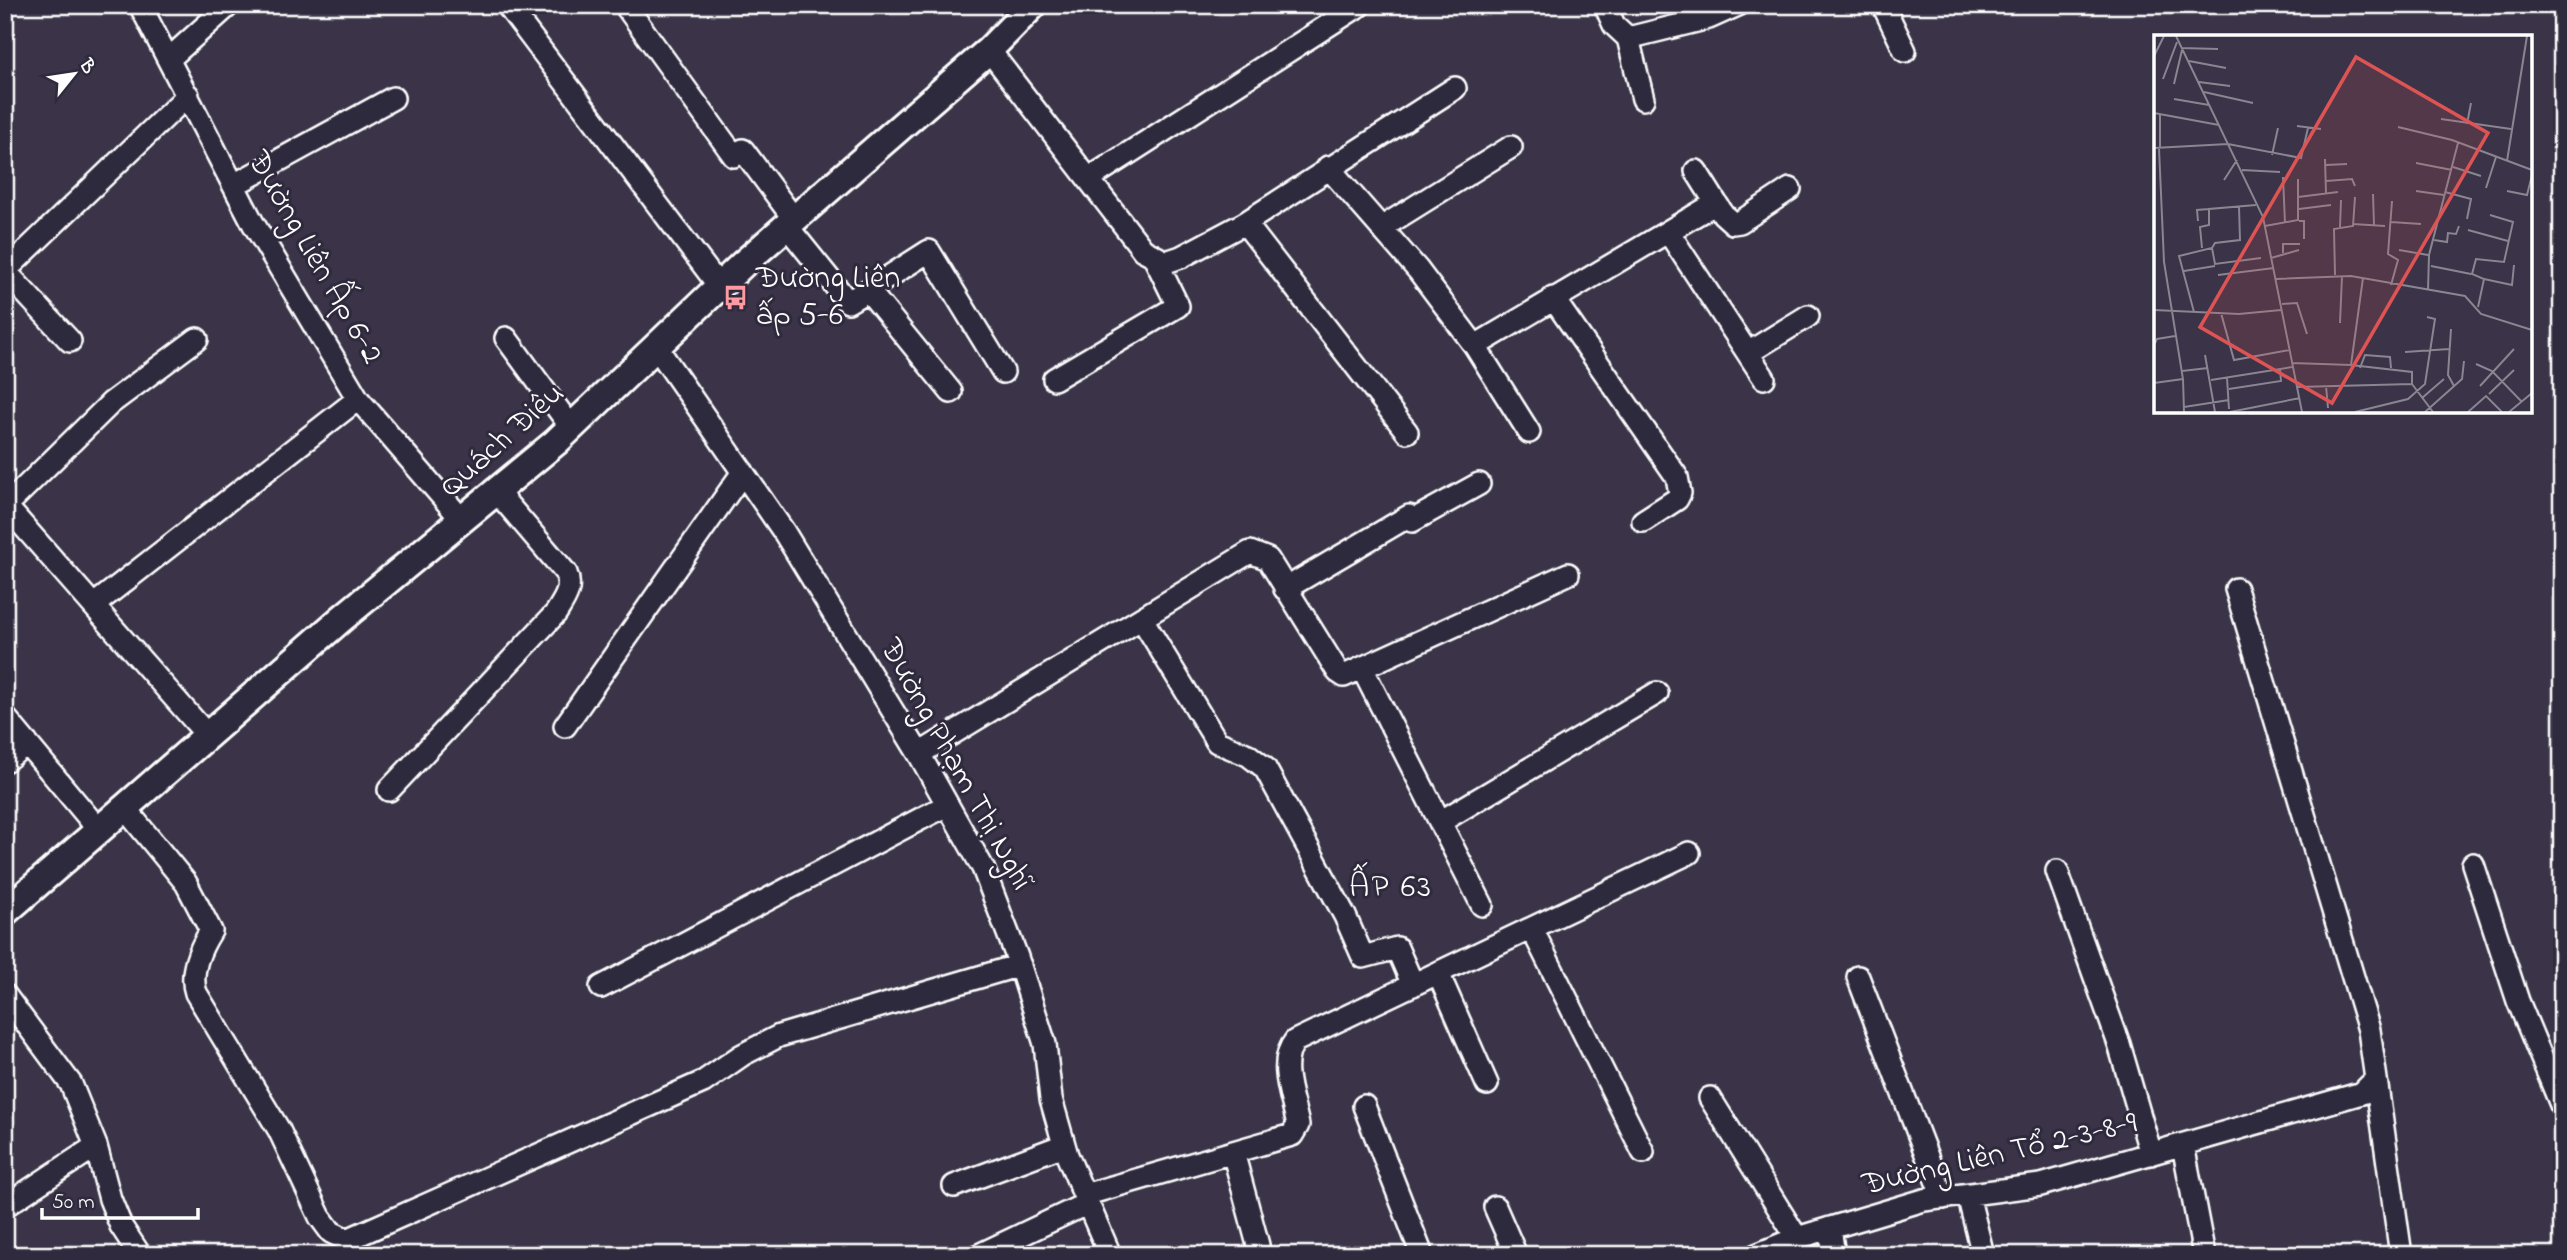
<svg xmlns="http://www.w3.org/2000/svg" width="2567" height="1260" font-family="'Indie Flower',sans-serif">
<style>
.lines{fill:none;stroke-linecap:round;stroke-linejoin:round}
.minor-casing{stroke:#fff;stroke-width:26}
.major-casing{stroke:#fff;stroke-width:32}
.minor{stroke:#2f2a3d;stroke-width:21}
.major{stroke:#2f2a3d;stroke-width:26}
.labels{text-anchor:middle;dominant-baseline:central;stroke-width:6;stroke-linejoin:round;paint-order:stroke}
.street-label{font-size:32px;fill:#fff;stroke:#2f2a3d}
.poi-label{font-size:32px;fill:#fff;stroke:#2f2a3d;text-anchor:start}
.neighbourhood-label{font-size:33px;letter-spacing:2px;fill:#fff;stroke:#2f2a3d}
.inset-road{fill:none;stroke:#898591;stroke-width:2}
.view{fill:#de5353;fill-opacity:0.15;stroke:#de5353;stroke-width:3.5}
.inset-edge{fill:none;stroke:#fff;stroke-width:3.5}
</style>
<rect width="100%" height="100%" fill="#3b3448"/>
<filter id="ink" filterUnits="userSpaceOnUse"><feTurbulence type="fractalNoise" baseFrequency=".0143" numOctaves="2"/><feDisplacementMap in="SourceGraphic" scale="14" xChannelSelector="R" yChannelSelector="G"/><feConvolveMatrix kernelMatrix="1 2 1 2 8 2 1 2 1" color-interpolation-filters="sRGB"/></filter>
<g filter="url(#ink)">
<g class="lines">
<defs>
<path id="minor" d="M140 5 253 223 358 399 463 521
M507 5 719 286
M625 5 734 156 743 150 794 219
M1605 5 1614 25 1628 38 1709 18 1738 5
M1883 5 1905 51
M1628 38 1643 99
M989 50 1143 250 1166 262 1181 257 1245 223 1455 88
M169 59 229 5
M1328 167 1418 270 1475 346 1529 432
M1696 171 1723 214 1733 223 1740 222 1790 189
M1090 178 1360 5
M234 185 393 98
M1245 223 1407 432
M786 225 848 302 868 290 951 392
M1381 228 1511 147
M1669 233 1764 378
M5 271 188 95
M5 271 70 341
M868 290 929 251 1003 372
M1553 298 1677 477 1680 493 1677 499 1643 521
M506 338 571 427
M655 345 784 532 919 754 983 868 1017 957 1045 1044 1051 1099 1067 1155 1110 1255
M1475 346 1716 203
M1748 353 1808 316
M1054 379 1178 306 1153 255
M5 505 207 735
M6 506 111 403 197 339
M1285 589 1409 516 1412 521 1479 484
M2236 589 2369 1030 2401 1255
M94 605 358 399
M1142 619 1217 742 1248 755 1265 768 1345 916 1363 957 1397 948 1413 985
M1362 668 1482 905
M5 717 98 829
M565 726 743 472
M919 754 1250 552 1268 559 1338 672 1344 676 1568 574
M5 761 27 743
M389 790 556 613C564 600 573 589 566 573L497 492
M124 807 186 883 211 931C200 948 189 973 196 993L279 1130 320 1217 331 1232 347 1240 703 1082 742 1055 779 1036 1020 965
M1440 822 1657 693
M2473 864 2518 1001 2562 1107
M2057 871 2119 1044 2151 1154
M1532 929 1643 1152
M1438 973 1487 1084
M1858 977 1943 1198
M601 987 947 805
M5 995 71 1084 96 1146 110 1199 121 1226 140 1255
M1710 1098 1797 1238
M1364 1106 1422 1255
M2183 1145 2204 1255
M1233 1152 1258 1245
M954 1186 1064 1145
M1084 1195 1292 1135 1298 1125C1293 1099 1277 1063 1295 1041L1689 853
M1968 1195 1983 1255
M5 1206 96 1146
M1495 1207 1516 1255
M1830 1228 1834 1255
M979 1255 1088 1203
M1756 1255 1797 1238 1924 1200 2041 1185 2362 1093 2375 1080"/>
<path id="major" d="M5 912 340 620 556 442 744 263 989 50 1033 5"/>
</defs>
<use href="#minor" class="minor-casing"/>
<use href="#major" class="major-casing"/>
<use href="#minor" class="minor"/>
<use href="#major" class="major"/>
</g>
</g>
<defs>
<symbol id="bus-bare" viewBox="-9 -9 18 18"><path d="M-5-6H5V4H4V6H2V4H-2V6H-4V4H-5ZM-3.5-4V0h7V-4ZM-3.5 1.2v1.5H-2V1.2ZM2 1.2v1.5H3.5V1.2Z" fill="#ff9aa2" stroke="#2f2a3d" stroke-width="2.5" paint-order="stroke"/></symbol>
</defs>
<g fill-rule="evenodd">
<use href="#bus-bare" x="718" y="280" width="35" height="35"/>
</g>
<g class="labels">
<g class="street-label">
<text transform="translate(314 258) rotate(60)">Đường Liên Ấp 6-2</text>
<text transform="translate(503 441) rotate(-42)">Quách Điêu</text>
<text transform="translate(955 765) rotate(61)">Đường Phạm Thị Nghĩ</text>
<text transform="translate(2000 1155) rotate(-13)">Đường Liên Tổ 2-3-8-9</text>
</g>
<g class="poi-label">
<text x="756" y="279">Đường Liên<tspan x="756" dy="37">ấp 5-6</tspan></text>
</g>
<g class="neighbourhood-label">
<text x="1391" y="888">ẤP 63</text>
</g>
</g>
<g transform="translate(2154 35)">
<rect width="378" height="378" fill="#3b3448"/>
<path class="inset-road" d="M22 1 109 182 148 377M27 13 64 14M0 21 10 1M35 26 72 33M9 44 23 7M45 47 76 51M20 49 28 15M50 57 99 68M20 64 55 70M0 78 65 90M287 84 357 94M313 89 317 68M143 91 167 94M244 92 298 105 378 135M0 113 74 109 147 123 154 93M5 113 10 227 29 344 30 377M6 113V80M118 120 124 93M171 124 172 158M353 126 373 1M262 128 298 135M172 130 193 129M299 132 327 141M88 135 126 137M129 142 131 188M70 145 83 125M172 146 198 144 201 151M332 153 342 122M262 156 290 160M353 156 373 160 378 140M291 157 317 164 313 184M219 159 220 190M144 162 184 157M145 174 177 170M44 186 43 175 55 174M145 186H150V204M237 187 267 189M199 189 231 191M111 191 144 185V144M186 192 187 165M314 195 354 206M280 205 293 207 294 198 302 199 305 191M48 213 46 192 55 190V174L102 170M58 213 61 229 107 223M245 215 274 220M129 218V209H146M117 223 145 215M277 231 317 239M30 236 61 231M64 240 120 233M181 240 180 194 199 191 201 162M122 244 197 241 311 261 327 279 378 295M330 244 358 250 360 230M237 250 244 225 234 219 238 166M274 255 275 220 304 108M128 269 143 268 153 299M324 272 330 244 318 239 322 224 350 227 359 187 336 180M0 275 85 279 127 275M40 277 25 221 58 213 61 208 86 205 85 172M67 278 80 325 136 315M186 288 188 241M297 294 294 340 300 351M0 310 3 304 21 301M251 317 295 314M51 320 61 377M138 328 197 330 209 243M322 329 338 336 368 367M197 330 258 337V349L279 377M206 333 211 320 236 322 237 333M28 336 54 333M73 343 75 374M57 345 138 332M0 348 29 344M172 351 174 373M326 351 360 314M143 352 258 349M75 354 127 346 126 334M335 359 360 335M268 363 290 344M30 372 75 365M76 377 146 363M201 377 254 364 271 349 281 284 273 282M271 377 308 344 310 326M314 377 332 361 348 377M355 377 378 358"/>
<path class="view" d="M202 22 334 98 178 368 46 292Z"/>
<rect width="378" height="378" class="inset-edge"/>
</g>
<rect width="2567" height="1260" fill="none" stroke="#2f2a3d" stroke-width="28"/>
<rect x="14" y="14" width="2539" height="1232" fill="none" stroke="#fff" stroke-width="2.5" filter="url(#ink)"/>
<g transform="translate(74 74) rotate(60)" stroke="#2f2a3d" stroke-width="5" paint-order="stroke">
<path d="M0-5L12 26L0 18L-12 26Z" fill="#ffffff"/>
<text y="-10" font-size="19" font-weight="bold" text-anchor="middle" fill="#ffffff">B</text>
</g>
<path d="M42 1208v10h156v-10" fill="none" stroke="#ffffff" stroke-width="3.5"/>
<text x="52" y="1208" font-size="21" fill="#ffffff" stroke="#2f2a3d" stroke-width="5" paint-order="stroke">50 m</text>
</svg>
